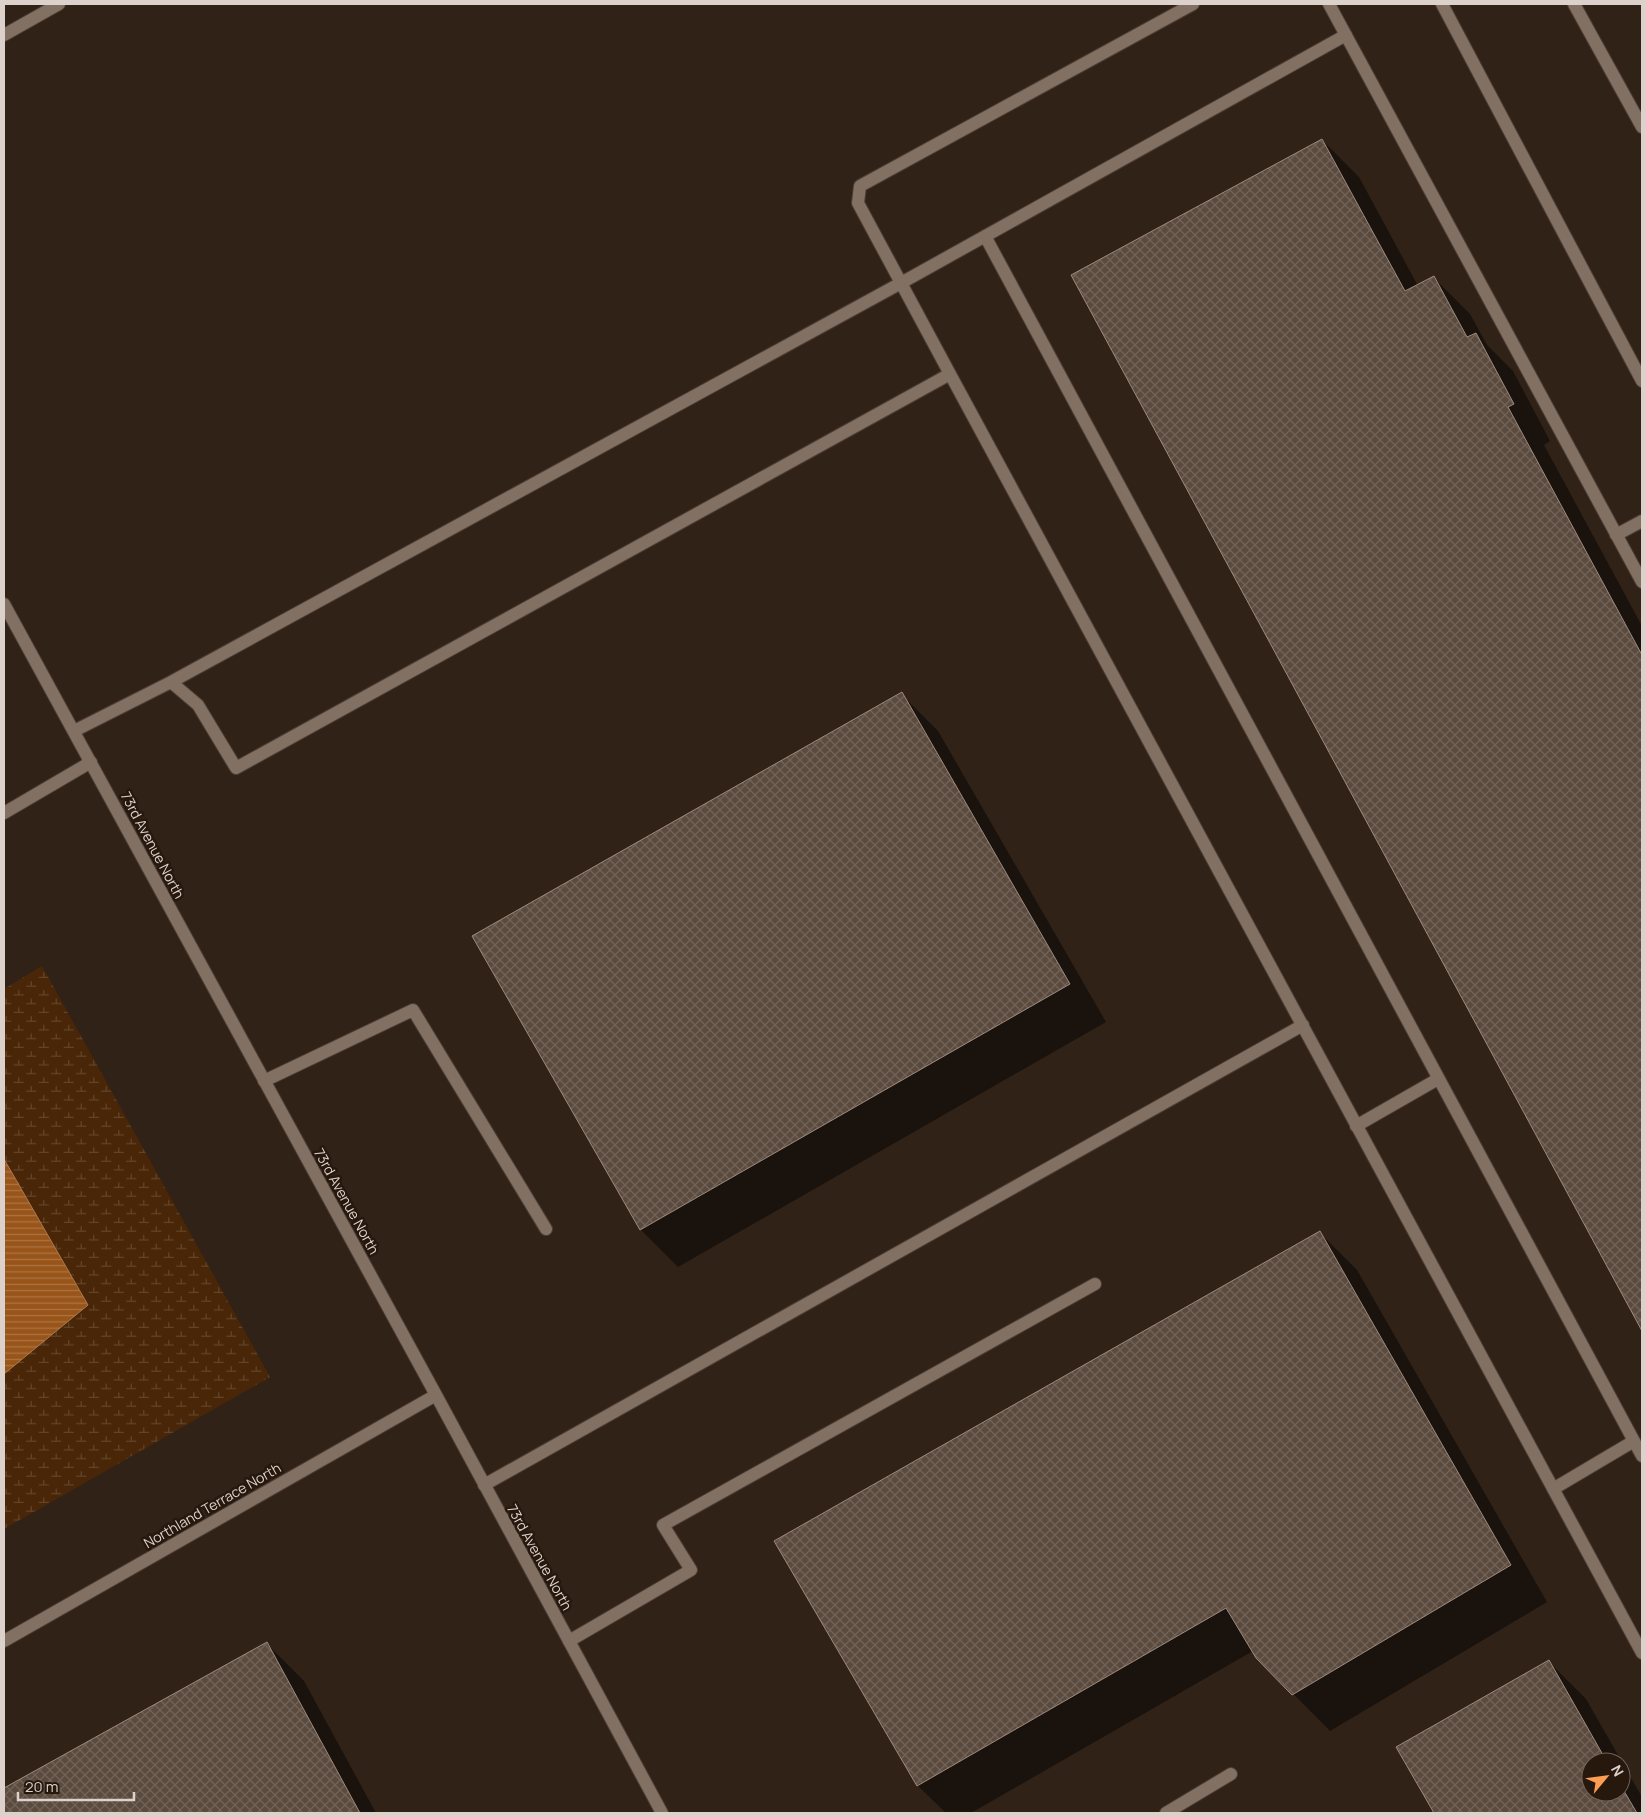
<svg xmlns="http://www.w3.org/2000/svg" width="1646" height="1817" font-family="Manrope,sans-serif">
<style>
.wetland{fill:url(#wetland-marsh)}
.water{fill:url(#water-rules);stroke:#ad7a4e}
.shadow{fill:#0007;fill-rule:evenodd}
.building{fill:url(#building-cross-hatch);stroke:#9e8a7d}
.lines{fill:none;stroke-linecap:round;stroke-linejoin:round}
.service-casing{stroke:#4c3f37;stroke-width:14}
.minor-casing{stroke:#4c3f37;stroke-width:14}
.service{stroke:#827063;stroke-width:12}
.minor{stroke:#827063;stroke-width:12}
.labels{text-anchor:middle;dominant-baseline:central;stroke-width:5;stroke-linejoin:round;paint-order:stroke}
.street-label{font-size:14px;fill:#dcd2cb;stroke:#27180e}
</style>
<defs>
<pattern id="wetland-marsh" width="20" height="14" patternUnits="userSpaceOnUse" patternTransform="scale(1.25)"><rect width="20" height="14" fill="#492607"/><path d="M1 5h8M5 5V1M11 12h8M15 12V8" fill="none" stroke="#63452a"/></pattern>
<pattern id="water-rules" width="6" height="5" patternUnits="userSpaceOnUse" patternTransform="scale(1.25)"><rect width="6" height="5" fill="#995519"/><path d="M0 2.5h6" fill="none" stroke="#ab7444"/></pattern>
<pattern id="building-cross-hatch" width="8" height="8" patternUnits="userSpaceOnUse" patternTransform="scale(1.25)"><rect width="8" height="8" fill="#5b4a3e"/><path d="M0 0l8 8M0 8l8-8" fill="none" stroke="#726359"/></pattern>
</defs>
<rect width="100%" height="100%" fill="#312217"/>
<path class="wetland" d="M42 966 270 1377 4 1529V989Z"/>
<path class="water" d="M4 1159 88 1305 4 1374Z"/>
<path class="shadow" d="M1322 140 1359 177 1418 286 1433 277 1470 314 1487 345 1513 371 1550 441 1544 445 1642 626V1328L1073 275Z
M901 694 938 731 1106 1022 678 1267 641 1230 474 937Z
M1320 1233 1357 1270 1547 1602 1330 1731 1257 1657 1253 1651 971 1813H946L918 1786 776 1541Z
M267 1644 304 1681 376 1813H4V1790Z
M1549 1662 1586 1699 1642 1797V1813H1436L1398 1748ZM1591 1762H1621V1792H1591Z"/>
<path class="building" d="M1322 139 1405 291 1434 276 1467 337 1476 333 1514 404 1508 407 1642 655V1331L1071 275Z
M902 692 1070 984 640 1230 472 936Z
M1320 1231 1511 1565 1292 1695 1256 1658 1226 1608 917 1786 774 1541Z
M267 1642 360 1813H4V1788Z
M1549 1660 1607 1762H1591V1792H1621V1786L1637 1813H1434L1396 1747Z"/>
<g class="lines">
<defs>
<path id="service" d="M1329 4 1642 582
M1442 4 1642 381
M1574 4 1642 127
M985 236 1642 1456
M950 374 858 203 860 186 1193 4
M1616 535 1642 521
M171 682 901 283 1346 35
M74 731 171 682 198 705 236 768 950 374 1642 1653
M4 813 91 762
M264 1081 413 1010 546 1229
M1356 1126 1438 1079
M484 1485 1303 1025
M1553 1489 1634 1441
M569 1641 691 1570 663 1525 1095 1284
M1166 1813 1231 1774"/>
<path id="minor" d="M4 35 59 4
M4 604 436 1395 662 1813
M4 1641 436 1395"/>
</defs>
<use href="#service" class="service-casing"/>
<use href="#minor" class="minor-casing"/>
<use href="#service" class="service"/>
<use href="#minor" class="minor"/>
</g>
<g class="labels">
<g class="street-label">
<text transform="translate(153 845) rotate(62)">73rd Avenue North</text>
<text transform="translate(347 1201) rotate(61)">73rd Avenue North</text>
<text transform="translate(212 1505) rotate(-30)">Northland Terrace North</text>
<text transform="translate(540 1557) rotate(61)">73rd Avenue North</text>
</g>
</g>
<rect width="1646" height="1817" fill="none" stroke="#dcd2cb" stroke-width="10"/>
<g transform="translate(1606 1777) rotate(61)"><circle r="24" fill="#27180e" stroke="#6f625a"/>
<path d="M0-4L9 19L0 12L-9 19Z" fill="#fc9d53"/>
<text y="-8" font-size="14" font-weight="bold" text-anchor="middle" fill="#dcd2cb">N</text>
</g>
<path d="M18 1792v8h116v-8" fill="none" stroke="#dcd2cb" stroke-width="2.5"/>
<text x="25" y="1792" font-size="15" fill="#dcd2cb" stroke="#27180e" stroke-width="4" paint-order="stroke">20 m</text>
</svg>
